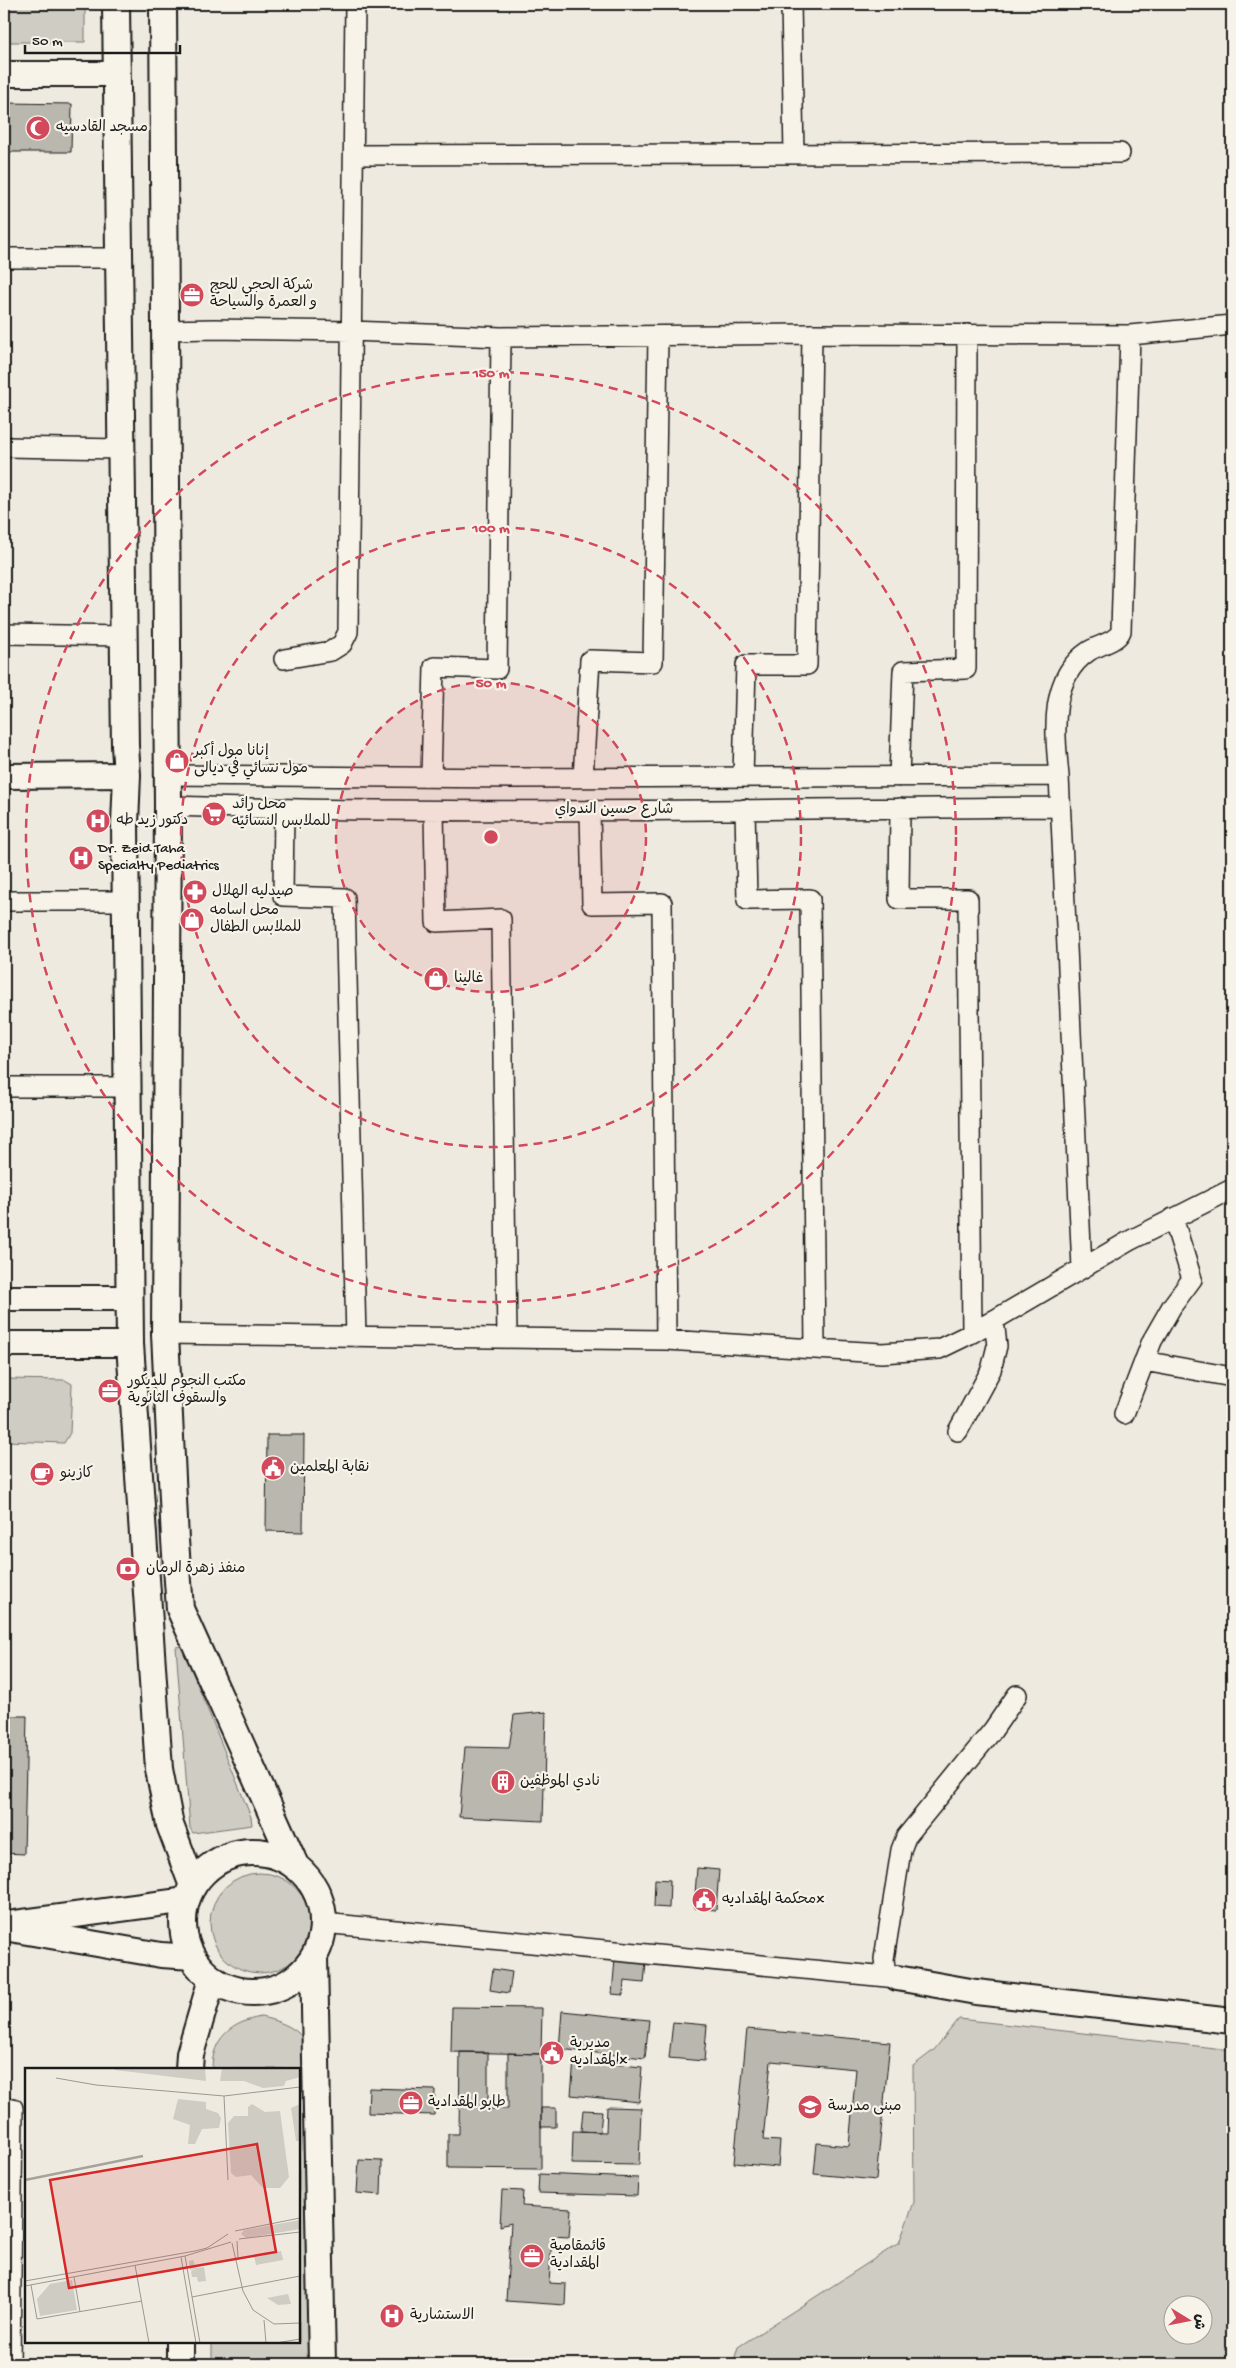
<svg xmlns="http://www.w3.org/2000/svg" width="1236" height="2368" font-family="'Gochi Hand','Playpen Sans Arabic',sans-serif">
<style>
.green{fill:#cfccc3;stroke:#767470;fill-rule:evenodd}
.building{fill:#bab7af;stroke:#1c1c1c}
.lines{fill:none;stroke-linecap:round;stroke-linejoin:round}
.minor-casing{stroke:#1c1c1c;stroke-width:22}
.tertiary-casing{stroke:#1c1c1c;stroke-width:28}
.secondary-casing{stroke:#1c1c1c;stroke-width:30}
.minor{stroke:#f7f3e8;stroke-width:19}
.tertiary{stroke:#f7f3e8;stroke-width:24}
.secondary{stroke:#f7f3e8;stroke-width:26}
.ring{fill:none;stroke:#d1495b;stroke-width:2.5;stroke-dasharray:9 6}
.labels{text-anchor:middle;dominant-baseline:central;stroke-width:4.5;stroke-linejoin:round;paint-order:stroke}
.poi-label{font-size:15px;fill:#1c1c1c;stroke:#f7f3e8;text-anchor:start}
.street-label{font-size:15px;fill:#1c1c1c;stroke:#f7f3e8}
.inset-river{fill:none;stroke:#a6a39d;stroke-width:2.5}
.inset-road{fill:none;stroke:#9a9892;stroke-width:1}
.view{fill:#d62828;fill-opacity:0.15;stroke:#d62828;stroke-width:2.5}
.inset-edge{fill:none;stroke:#1c1c1c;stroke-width:2.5}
.centre{fill:#d1495b;stroke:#f7f3e8;stroke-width:2.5}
.ring-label{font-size:15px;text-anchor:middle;font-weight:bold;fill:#d1495b;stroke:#f7f3e8;stroke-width:4.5;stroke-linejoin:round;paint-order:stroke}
</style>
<rect width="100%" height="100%" fill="#eeeae0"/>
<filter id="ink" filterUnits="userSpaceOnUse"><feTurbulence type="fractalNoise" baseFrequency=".02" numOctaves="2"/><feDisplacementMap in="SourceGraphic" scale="10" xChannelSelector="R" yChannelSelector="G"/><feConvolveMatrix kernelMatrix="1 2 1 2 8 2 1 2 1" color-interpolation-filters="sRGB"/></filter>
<g filter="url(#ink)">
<path class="green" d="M4 4H85V42H4Z
M4 1379 65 1380 72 1384 70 1433 64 1443 4 1441Z
M182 1646 251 1817 252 1825 193 1833 190 1828 176 1647Z
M210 1923a50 50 0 1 1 100 0a50 50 0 1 1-100 0Z
M261 2017C275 2020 294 2026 303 2038 306 2042 307 2049 308 2054V2364H212V2342H299V2069H212C212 2038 232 2022 261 2017Z
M959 2019 1232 2050V2364H733L738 2347 899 2243 914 2202 913 2066 934 2050ZM1174 2306H1204V2336H1174Z"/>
<path class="building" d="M6 103 72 104 71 152H5Z
M267 1435H304L303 1532 266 1531Z
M546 1712 543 1821 459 1817 465 1747 509 1748 514 1715Z
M4 1716H27L24 1854 4 1853Z
M697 1868 719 1870 716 1910 694 1908Z
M655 1879 670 1880 669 1908 654 1907Z
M615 1959 646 1962 644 1983 624 1981 623 1995 612 1994Z
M493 1969 512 1972 509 1993 490 1990Z
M452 2007 542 2008 541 2054 451 2052Z
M562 2011 649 2020 645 2058 559 2049Z
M673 2022 707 2025 704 2061 669 2058Z
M747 2029 890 2042 876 2180 814 2174 817 2143 849 2146 856 2069 771 2061 763 2140 780 2141 778 2167 734 2163Z
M460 2052H488V2109H508V2053L541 2054V2169L448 2168V2134H459Z
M574 2060 642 2067 639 2102 571 2095Z
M369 2088 435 2090 434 2115 368 2113Z
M607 2107 641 2108 639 2165 572 2164 573 2131 606 2132Z
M541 2108H556V2127H541Z
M583 2110 602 2111 600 2132 581 2131Z
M359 2160 382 2161 381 2195 357 2193Z
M539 2174 638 2178 637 2196 538 2193Z
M502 2190 523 2191 522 2206 571 2209 569 2237 552 2236 549 2283 566 2284 565 2305 506 2301 511 2223 500 2226Z"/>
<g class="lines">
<defs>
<path id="minor" d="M791 4 794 154
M354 155 1120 153
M4 258H120
M165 330 213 329 352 331 501 337 812 334 1130 335 1232 325
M4 447 122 449
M4 634 124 636
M284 659 331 651 342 644 348 632 355 4
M168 775 513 778 1059 776
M431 777 434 667 497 669 501 337
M743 777 746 665H807L812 334
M899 777 903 671 966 669 967 334
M583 778 590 660 653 662 658 336
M168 806C465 815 762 809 1059 807
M900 808 899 899H968L972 1333
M745 809 747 900 810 899 815 1348
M284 810 283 896 345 898 356 1337
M590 810 592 904 662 903 666 1340
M434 811 436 922 501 919 507 1337
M4 901H127
M4 1087H126
M1082 1268 1059 776C1055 734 1048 678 1089 651 1098 645 1117 642 1121 631L1130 335
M165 1334 666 1340 882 1353 939 1349 972 1333 1129 1241 1232 1189
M1144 1361 1232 1377
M1124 1414 1152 1341 1172 1306 1192 1279 1173 1218
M958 1431 991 1370 997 1346 994 1320
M323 1923 897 1978
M886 1977 884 1959 901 1850 906 1837 993 1730 1017 1695
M4 2108H13L10 2364"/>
<path id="tertiary" d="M4 74H117
M4 776 127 775
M4 1298H129
M4 1344H130
M8 1924 187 1900
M4 1928 161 1955 193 1957
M897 1978 976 1992 1232 2021"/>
<path id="secondary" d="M116 4 125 746 127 775 125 824 130 1344 159 1769 170 1825 193 1886
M163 4 168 806 165 1334 175 1540 180 1609 295 1865
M183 1922a70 70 0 1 1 140 0a70 70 0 1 1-140 0Z
M314 1957 322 2364
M189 2069 190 2054 212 1979
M180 2364V2342"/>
</defs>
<use href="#minor" class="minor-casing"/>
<use href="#tertiary" class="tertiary-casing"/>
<use href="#secondary" class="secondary-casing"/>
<use href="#minor" class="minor"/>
<use href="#tertiary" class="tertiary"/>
<use href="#secondary" class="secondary"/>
</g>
</g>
<circle cx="491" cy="837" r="155" fill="#d1495b" fill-opacity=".12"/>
<g class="ring">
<circle cx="491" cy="837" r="155"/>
<circle cx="491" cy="837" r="310"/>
<circle cx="491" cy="837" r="465"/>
</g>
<defs>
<symbol id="mosque-disc" viewBox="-11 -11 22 22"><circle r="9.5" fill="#d1495b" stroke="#f7f3e8"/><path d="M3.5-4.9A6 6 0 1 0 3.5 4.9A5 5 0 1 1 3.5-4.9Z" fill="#fff"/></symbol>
<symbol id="office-disc" viewBox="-11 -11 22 22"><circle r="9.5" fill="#d1495b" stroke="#f7f3e8"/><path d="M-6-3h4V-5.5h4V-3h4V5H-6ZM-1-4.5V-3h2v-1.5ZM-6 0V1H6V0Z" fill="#fff"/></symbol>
<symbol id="shop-disc" viewBox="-11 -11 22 22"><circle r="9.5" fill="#d1495b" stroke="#f7f3e8"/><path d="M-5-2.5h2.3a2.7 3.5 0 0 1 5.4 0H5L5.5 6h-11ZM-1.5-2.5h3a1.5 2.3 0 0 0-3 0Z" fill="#fff"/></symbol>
<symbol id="supermarket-disc" viewBox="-11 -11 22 22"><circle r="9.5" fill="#d1495b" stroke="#f7f3e8"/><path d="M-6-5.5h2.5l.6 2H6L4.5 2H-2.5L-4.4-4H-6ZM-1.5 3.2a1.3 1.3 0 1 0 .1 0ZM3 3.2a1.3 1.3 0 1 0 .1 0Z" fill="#fff"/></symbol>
<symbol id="hospital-disc" viewBox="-11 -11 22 22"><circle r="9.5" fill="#d1495b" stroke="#f7f3e8"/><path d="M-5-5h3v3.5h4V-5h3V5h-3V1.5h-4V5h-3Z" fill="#fff"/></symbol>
<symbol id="pharmacy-disc" viewBox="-11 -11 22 22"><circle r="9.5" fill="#d1495b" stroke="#f7f3e8"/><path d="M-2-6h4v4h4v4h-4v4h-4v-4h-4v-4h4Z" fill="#fff"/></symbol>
<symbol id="civic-disc" viewBox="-11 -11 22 22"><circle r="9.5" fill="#d1495b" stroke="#f7f3e8"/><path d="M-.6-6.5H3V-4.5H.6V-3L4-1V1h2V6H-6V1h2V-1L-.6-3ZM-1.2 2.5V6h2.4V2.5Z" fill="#fff"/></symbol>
<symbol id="cafe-disc" viewBox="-11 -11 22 22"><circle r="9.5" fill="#d1495b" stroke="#f7f3e8"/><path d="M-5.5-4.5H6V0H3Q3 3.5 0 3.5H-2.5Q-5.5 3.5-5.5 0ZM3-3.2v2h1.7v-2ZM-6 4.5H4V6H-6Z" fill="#fff"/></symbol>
<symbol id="bank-disc" viewBox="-11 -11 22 22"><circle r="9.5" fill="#d1495b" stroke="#f7f3e8"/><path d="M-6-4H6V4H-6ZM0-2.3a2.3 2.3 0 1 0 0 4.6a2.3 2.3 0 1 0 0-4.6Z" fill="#fff"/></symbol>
<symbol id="building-disc" viewBox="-11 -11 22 22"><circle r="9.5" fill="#d1495b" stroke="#f7f3e8"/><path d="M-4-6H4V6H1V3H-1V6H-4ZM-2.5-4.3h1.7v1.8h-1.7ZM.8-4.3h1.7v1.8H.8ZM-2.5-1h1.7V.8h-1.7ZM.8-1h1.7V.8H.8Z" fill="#fff"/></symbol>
<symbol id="school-disc" viewBox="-11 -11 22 22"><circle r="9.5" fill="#d1495b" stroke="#f7f3e8"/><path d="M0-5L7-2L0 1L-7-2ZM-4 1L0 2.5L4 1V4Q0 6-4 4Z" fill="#fff"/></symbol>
</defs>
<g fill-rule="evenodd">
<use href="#mosque-disc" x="24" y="114" width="28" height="28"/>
<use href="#office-disc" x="178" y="281" width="28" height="28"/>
<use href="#shop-disc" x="163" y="747" width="28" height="28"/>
<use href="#supermarket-disc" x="200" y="800" width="28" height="28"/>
<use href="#hospital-disc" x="84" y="807" width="28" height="28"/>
<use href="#hospital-disc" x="67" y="844" width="28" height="28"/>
<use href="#pharmacy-disc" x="181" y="878" width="28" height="28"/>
<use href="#shop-disc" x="178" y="906" width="28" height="28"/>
<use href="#shop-disc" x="422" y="965" width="28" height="28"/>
<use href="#office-disc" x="96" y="1377" width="28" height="28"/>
<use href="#civic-disc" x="259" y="1454" width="28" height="28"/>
<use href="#cafe-disc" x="28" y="1460" width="28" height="28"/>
<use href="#bank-disc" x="114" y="1555" width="28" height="28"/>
<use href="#building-disc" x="489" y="1768" width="28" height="28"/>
<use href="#civic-disc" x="690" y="1886" width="28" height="28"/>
<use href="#civic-disc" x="538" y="2039" width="28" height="28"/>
<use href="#office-disc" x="397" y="2089" width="28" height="28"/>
<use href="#school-disc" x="796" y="2093" width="28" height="28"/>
<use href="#office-disc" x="518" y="2242" width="28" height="28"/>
<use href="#hospital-disc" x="378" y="2302" width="28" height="28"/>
</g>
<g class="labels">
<g class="poi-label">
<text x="56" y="128">مسجد القادسيه</text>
<text x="210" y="286">شركة الحجي للحج<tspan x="210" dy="17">و العمرة والسياحة</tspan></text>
<text x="194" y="752">إنانا مول أكبر<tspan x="194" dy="17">مول نسائي في ديالى</tspan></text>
<text x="232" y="805">محل رائد<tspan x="232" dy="17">للملابس النسائيه</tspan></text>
<text x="116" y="821">دكتور زيد طه</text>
<text x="98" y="849">Dr. Zeid Taha<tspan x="98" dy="17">Specialty Pediatrics</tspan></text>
<text x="212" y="892">صيدليه الهلال</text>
<text x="210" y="911">محل اسامه<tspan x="210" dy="17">للملابس الطفال</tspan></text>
<text x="454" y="979">غالينا</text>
<text x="128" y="1382">مكتب النجوم للديكور<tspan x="128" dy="17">والسقوف الثانوية</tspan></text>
<text x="290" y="1468">نقابة المعلمين</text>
<text x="60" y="1474">كازينو</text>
<text x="146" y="1569">منفذ زهرة الرمان</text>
<text x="520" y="1782">نادي الموظفين</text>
<text x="722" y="1900">محكمة المقداديهx</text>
<text x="570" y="2044">مديرية<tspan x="570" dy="17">المقداديهx</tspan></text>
<text x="428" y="2103">طابو المقدادية</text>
<text x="828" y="2107">مبنى مدرسة</text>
<text x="550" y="2247">قائمقامية<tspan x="550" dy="17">المقدادية</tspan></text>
<text x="410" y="2316">الاستشارية</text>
</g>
<g class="street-label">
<text x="614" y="810">شارع حسين الندواي</text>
</g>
</g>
<g transform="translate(25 2068)">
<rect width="275" height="275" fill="#eeeae0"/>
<path d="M89 0H180L181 13 90 2ZM197 0H275V9L261 13 259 18 238 20 219 13H195ZM153 31 181 34V41L193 45 196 50 194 60 177 61 170 76H163L165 57 148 51ZM227 36 240 44 255 43 264 109 255 120H238L226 107 211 109 206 105 203 55 209 48H223V39ZM275 36V73H271L266 40ZM275 152V161L221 170 216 166 219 162ZM256 183 258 192 231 197 229 187ZM168 192 171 200 179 199 181 213 173 214 172 209H167L166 203 171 201 165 202 164 193ZM47 212 52 242 15 248 12 231 25 216ZM263 226 266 236 253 237 242 230Z" fill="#cfccc3"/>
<path class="inset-river" d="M0 112 118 88"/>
<path class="inset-road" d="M31 10 71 17 199 28 275 19M199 28 203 112M210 163 275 150M214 171 275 164M212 173 213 190M207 175 218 223 228 242 249 256 275 255M160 188 175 275M156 189 171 275M110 197 124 275M49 209 55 244M0 213 170 183 182 180 203 166M6 217 12 251 117 233M0 218 160 188 206 174M167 229 275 208M239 252 241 275M251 275 275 271"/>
<path class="view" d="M232 76 251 184 44 220 25 112Z"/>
<rect width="275" height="275" class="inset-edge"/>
</g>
<circle cx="491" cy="837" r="8" class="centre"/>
<g class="ring-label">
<text x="491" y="377">150 m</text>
<text x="491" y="532">100 m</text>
<text x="491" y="687">50 m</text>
</g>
<rect width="1236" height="2368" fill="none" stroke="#f7f3e8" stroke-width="20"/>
<rect x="10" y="10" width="1216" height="2348" fill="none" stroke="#1c1c1c" stroke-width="2" filter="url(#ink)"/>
<g transform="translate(1188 2320) rotate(100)"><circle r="24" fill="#f7f3e8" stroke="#9f9d96"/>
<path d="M0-4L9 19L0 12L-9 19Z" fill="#d1495b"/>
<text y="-8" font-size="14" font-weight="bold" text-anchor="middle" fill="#1c1c1c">ش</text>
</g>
<path d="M25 45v8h155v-8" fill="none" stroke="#1c1c1c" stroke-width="2.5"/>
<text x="32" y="45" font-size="15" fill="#1c1c1c" stroke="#f7f3e8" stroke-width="4" paint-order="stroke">50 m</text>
</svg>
